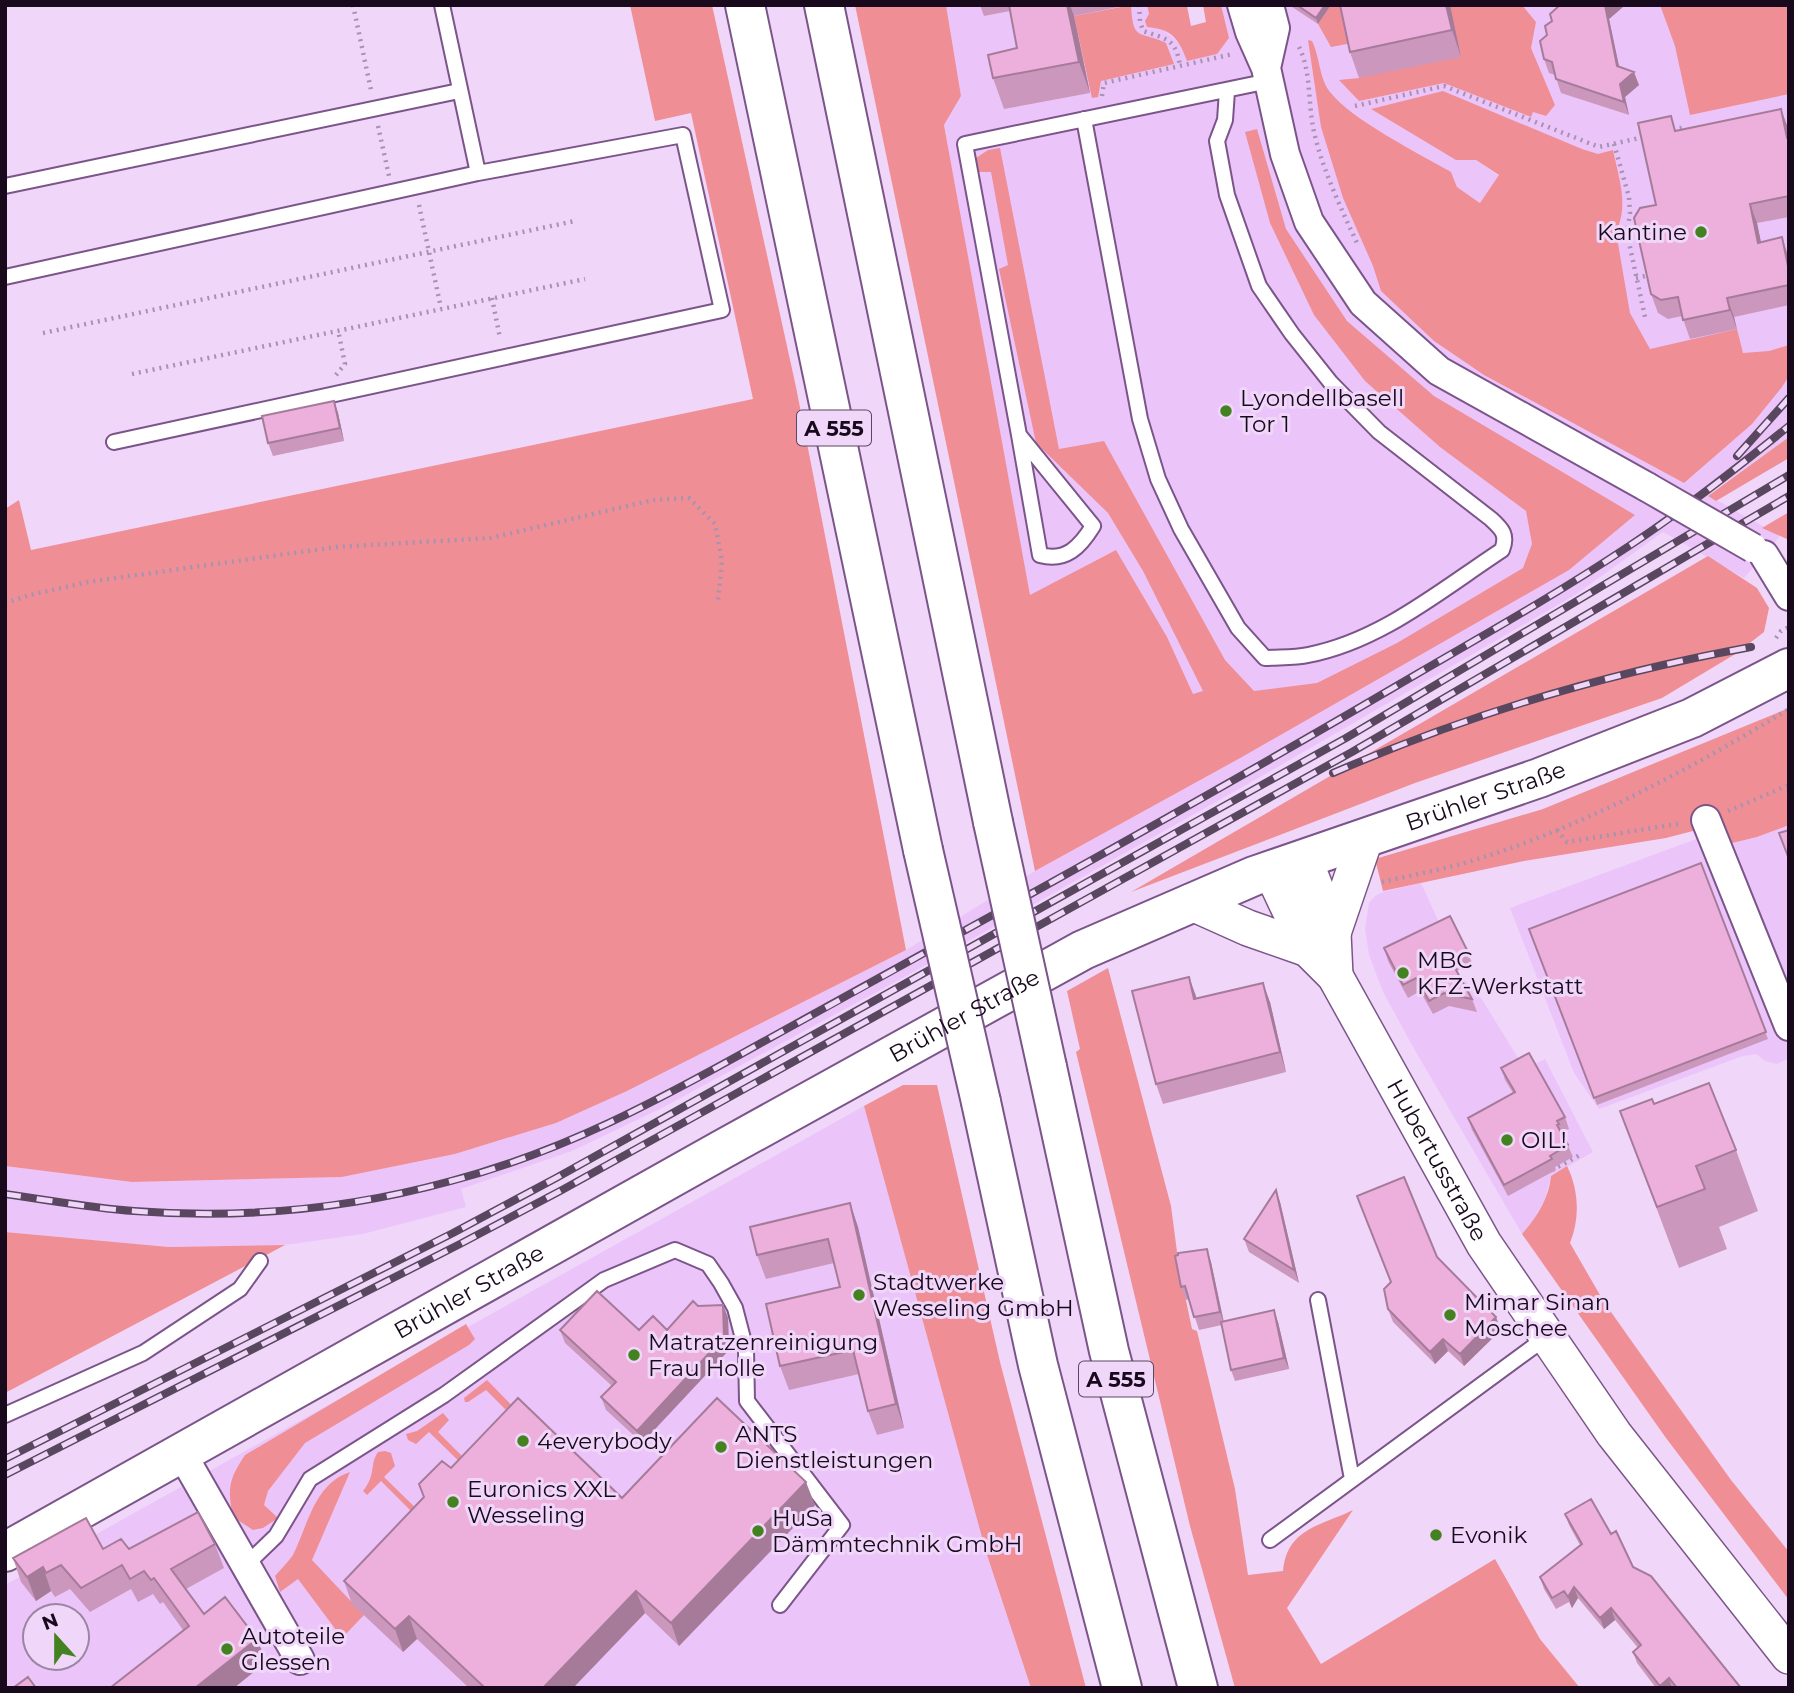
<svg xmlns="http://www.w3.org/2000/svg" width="1794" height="1693" font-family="Montserrat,sans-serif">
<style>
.built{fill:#ebc5f9;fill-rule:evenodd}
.green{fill:#ef8f95}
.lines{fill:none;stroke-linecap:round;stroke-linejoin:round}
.service-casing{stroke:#7b5589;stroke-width:18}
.minor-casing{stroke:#7b5589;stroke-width:32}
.tertiary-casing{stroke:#7b5589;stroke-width:38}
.secondary-casing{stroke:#7b5589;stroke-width:42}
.motorway-casing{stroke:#7b5589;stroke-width:42}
.path{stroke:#a792b0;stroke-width:4.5;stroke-dasharray:2 5;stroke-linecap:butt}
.service{stroke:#fff;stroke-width:14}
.minor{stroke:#fff;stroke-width:28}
.tertiary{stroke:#fff;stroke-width:35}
.secondary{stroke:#fff;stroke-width:38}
.motorway{stroke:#fff;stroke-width:38}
.rail-casing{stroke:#594760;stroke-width:8}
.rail{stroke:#f0d7fa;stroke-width:5;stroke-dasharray:16;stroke-linecap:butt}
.minor-bridge-casing{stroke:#7b5589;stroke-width:32;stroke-linecap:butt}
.motorway-bridge-casing{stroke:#7b5589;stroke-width:42;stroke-linecap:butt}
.minor-bridge{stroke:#fff;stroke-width:28}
.motorway-bridge{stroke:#fff;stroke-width:38}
.wall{fill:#cc97bd}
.shaded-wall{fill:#a67b9a}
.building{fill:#edb0dc;stroke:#a67b9a;stroke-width:2}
.poi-dot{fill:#448221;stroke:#f0d7fa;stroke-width:2.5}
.labels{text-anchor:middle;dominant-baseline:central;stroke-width:6;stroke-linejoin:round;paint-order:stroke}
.shield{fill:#f0d7fa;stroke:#59475f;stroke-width:2}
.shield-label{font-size:21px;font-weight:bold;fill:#18091d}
.poi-label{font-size:23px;fill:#18091d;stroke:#f0d7fa;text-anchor:start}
.street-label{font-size:23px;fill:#18091d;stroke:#f0d7fa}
</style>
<rect width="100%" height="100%" fill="#f0d7fa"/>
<path class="built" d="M946 5H1147L1149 14 1161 28 1180 43 1187 61 1221 5 1214 7 1213 5H1331L1318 25 1413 5H1789V437L1708 495 1780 536 1744 578 1663 532 1575 595 1255 780 908 975 662 1108 572 1151 461 1189 466 1207 363 1234 285 1245 169 1247 5 1232V1166L132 1182 342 1177 455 1154 556 1123 627 1091 906 950 1035 871 1121 823 1029 595 944 125 961 96ZM1582 149 1467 261 1451 172 1457 187 1481 203 1499 176 1476 160H1456Z
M1789 825V1005L1724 845 1757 837Z
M1704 836 1775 1007 1789 1049 1788 1059 1777 1064 1765 1061 1756 1054 1743 1056 1599 1109 1574 1073 1510 908Z
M1421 883 1444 933 1454 929 1472 963 1456 972 1478 993 1525 1069 1545 1059 1593 1152 1551 1176 1545 1199 1533 1221 1522 1234 1413 1047 1383 992 1369 955 1365 929 1369 903 1375 896 1383 892Z
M864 1106 986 1552 1031 1688H5V1585ZM35 1616H77V1658H35Z"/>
<path class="green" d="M630 5H712L796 387 906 950 627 1091 556 1123 455 1154 342 1177 132 1182 5 1166V509L19 500 31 550 753 399 691 113 655 121Z
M855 5H946L961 96 944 125 1030 595 1116 550 1167 637 1193 694 1203 691 1143 571 1108 513 1036 443 999 269 1008 265 991 172H973L976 158 988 150 1000 148 1059 449 1104 441 1225 660 1254 691 1317 683 1397 643 1523 568 1532 544 1526 511 1440 447 1365 381 1314 315 1270 223 1245 132 1257 129 1286 229 1347 321 1434 396 1635 515 1569 570 1242 757 1035 871Z
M1131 5C1133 43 1140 30 1166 43L1174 64 1101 81 1098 97 1092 98 1074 16Z
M1147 5H1191L1187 6 1191 26 1206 22 1203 5 1214 7 1221 5 1229 38 1217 54 1187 61C1179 39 1172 29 1147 27L1145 21 1149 14Z
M1331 5H1413L1352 43 1331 47 1318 24Z
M1450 5H1522L1536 22 1531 48 1555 105 1546 116 1533 112 1531 117 1444 83 1359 101 1339 80 1359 78Z
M1660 5H1789V94L1690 115 1675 46Z
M1308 40 1312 41C1320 57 1319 78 1330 92 1352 120 1418 153 1451 172L1457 187 1480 203 1499 175 1476 160H1456L1371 109 1443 91 1582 149 1598 154 1613 150C1619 179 1629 205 1616 232L1630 313 1650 349 1737 329 1743 353 1769 351 1789 345V376L1782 387 1752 424 1684 483 1484 375 1434 341 1381 291 1373 266 1343 198 1321 127Z
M1789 437V458L1716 501 1708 496Z
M1789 512V540L1762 528Z
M1708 556 1757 588 1769 608 1764 632 1737 653 1662 698 1415 783 1131 892Z
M1789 708V825L1757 837 1724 845 1716 825 1666 838 1524 861 1383 891 1375 859 1543 809Z
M1108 968 1171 1206 1179 1267 1192 1329 1197 1331 1235 1489 1248 1575 1283 1571C1287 1528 1321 1526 1353 1510L1287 1608 1321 1664 1495 1559 1540 1639 1580 1688H1235L1190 1526 1076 1052 1080 1049 1067 991Z
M903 1085H937L1000 1362 1086 1688H1031L986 1552 864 1106Z
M1567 1166C1579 1190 1580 1219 1570 1243L1604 1302 1635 1346 1731 1480 1789 1552V1600L1666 1438 1522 1234C1537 1217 1549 1198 1551 1176Z
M5 1232 169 1247 285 1245 5 1393Z
M466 1324 475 1339 469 1345 305 1443 268 1491 264 1505 278 1518 263 1528 253 1530 233 1517C227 1488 229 1479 245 1455Z
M487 1380 526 1420 521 1425 486 1390 468 1402H465L464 1398Z
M443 1413 449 1420 438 1432 478 1472 474 1476 429 1432 416 1444 408 1440 406 1434 417 1431Z
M385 1451 391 1453 395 1466 384 1477 430 1522 426 1526 381 1481 367 1495 363 1491C377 1473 369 1465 378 1452Z
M350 1472 312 1560 364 1615 342 1638 298 1579 280 1592 275 1576C281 1569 288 1562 293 1555 308 1525 314 1484 350 1472Z"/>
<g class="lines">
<defs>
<path id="service" d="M442 5 478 173
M1084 119 1140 419 1158 479 1181 529 1238 628 1265 658C1279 657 1295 658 1308 655 1381 641 1441 590 1502 550 1508 535 1502 529 1491 519L1379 432 1331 383 1292 334 1259 286 1227 195 1217 141 1225 120 1227 91
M5 186 459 91
M5 277 478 173 683 135 722 310 114 442
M1019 435 1040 555C1066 562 1080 547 1093 526L1019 435 965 144 1269 81
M1318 1300 1352 1479
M5 1415 143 1353 240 1289 260 1261
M1270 1540 1533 1347 1548 1338
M245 1566 276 1536 310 1479 444 1395 604 1280 675 1250 708 1264 721 1283 735 1308 746 1350 747 1401 842 1525 780 1605"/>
<path id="minor" d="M1242 5 1250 32 1266 68 1285 154 1309 222 1363 303 1439 371 1647 487
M1266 68 1275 28 1269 5
M1764 555 1789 596
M1706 820 1789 1026
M182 1454 300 1660"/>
<g id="tertiary">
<path d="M1304 859 1333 933 1335 976"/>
<path id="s1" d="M1271 870 1308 949 1335 976 1484 1244 1614 1434 1789 1656"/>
<path d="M1190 902 1248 928 1308 949"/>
<path d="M1333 933 1365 839"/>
</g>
<g id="secondary">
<path id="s2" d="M5 1552 723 1149 1083 950 1254 876 1539 778 1692 718 1789 668"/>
</g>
<path id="motorway" d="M745 5 923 850
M824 5 993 822
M1047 1067 1109 1351 1198 1688
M981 1102 1038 1365 1122 1688"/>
</defs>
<use href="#service" class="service-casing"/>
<use href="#minor" class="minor-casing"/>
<use href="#tertiary" class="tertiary-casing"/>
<use href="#secondary" class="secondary-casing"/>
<use href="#motorway" class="motorway-casing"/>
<path class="path" d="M353 5 371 90
M1139 5 1140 21 1143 31C1167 39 1176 39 1180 66
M1299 47C1311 71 1308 101 1313 127 1320 164 1342 211 1358 245
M1102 96 1104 83 1233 54
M1355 106 1444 86 1599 147 1644 137
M378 126 389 176
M1673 130 1685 127 1686 134
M1614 144 1629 197 1630 213 1627 233 1645 317
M419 205 441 308
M1636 278 1650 275
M492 298 500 338
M43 333 575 221
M132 374 585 279
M336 375 345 364 338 330
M5 603 30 595 88 582 336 547 490 538 653 500 689 498 715 524 722 561 718 600
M1776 638 1781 631 1789 627
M1728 811 1789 785
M1557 830 1567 842 1683 823
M1382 882C1408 876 1435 871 1461 864 1578 830 1685 772 1789 709
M1552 1170 1582 1154"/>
<use href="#service" class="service"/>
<use href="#minor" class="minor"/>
<use href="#tertiary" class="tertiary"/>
<use href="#secondary" class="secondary"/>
<use href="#motorway" class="motorway"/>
<defs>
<path id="rail" d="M1737 456 1789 398
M1333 773C1466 715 1608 673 1751 647
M5 1194C48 1200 91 1208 134 1211 240 1219 349 1209 451 1181 565 1151 659 1100 761 1043 831 1005 901 966 971 927 1114 848 1257 768 1398 685 1475 640 1554 596 1629 546 1684 510 1737 468 1789 426
M5 1459 453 1233 556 1178 1346 738 1789 475
M5 1475 460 1244 562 1190 1352 752 1789 496"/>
</defs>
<use href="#rail" class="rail-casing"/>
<use href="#rail" class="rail"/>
<defs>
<path id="minor-bridge" d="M1647 487 1753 548"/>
<path id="motorway-bridge" d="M993 822 1047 1067
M923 850 981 1102"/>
</defs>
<use href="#minor-bridge" class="minor-bridge-casing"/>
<use href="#motorway-bridge" class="motorway-bridge-casing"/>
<use href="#minor-bridge" class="minor-bridge"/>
<use href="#motorway-bridge" class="motorway-bridge"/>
</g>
<path class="wall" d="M980 5H1128L1074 16 1090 93 1004 109 993 78 1017 48 1010 11 984 16Z
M1289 5H1331L1318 24Z
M1450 5 1461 57 1359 78 1350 52Z
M1623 7 1609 19 1619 67 1639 85 1625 97 1629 115 1561 93 1555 75 1549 73 1544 59Z
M1788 128 1789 217 1757 223 1761 242 1789 258V305L1734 317 1737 329 1690 339 1682 316 1668 319 1658 313 1651 294 1656 205 1676 131Z
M334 401 338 413 344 441 273 456 268 443Z
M1701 863 1768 1039 1597 1105 1529 929Z
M1384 948 1467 950 1472 963 1456 971 1472 999 1477 1012 1449 1006 1433 1014 1420 991 1408 998 1388 961Z
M1196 999 1270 1002 1286 1072 1163 1104 1156 1084Z
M1501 1068 1565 1117 1569 1129 1562 1132 1573 1157 1555 1167 1556 1170 1508 1196 1472 1130 1468 1118 1513 1093 1505 1080Z
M1654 1104 1736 1150 1758 1211 1719 1227 1727 1249 1679 1268 1620 1111Z
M1280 1202 1299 1283 1249 1252 1244 1239Z
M850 1203 858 1227 904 1428 877 1435 868 1411 859 1374 789 1390 780 1366 840 1287 834 1263 766 1279 757 1255Z
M1437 1257 1501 1330 1464 1366 1448 1351 1435 1364 1393 1322 1388 1309Z
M1211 1262 1224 1322H1278L1289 1369 1235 1381 1231 1370 1222 1325 1199 1330 1189 1299 1186 1300 1181 1287Z
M723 1305 728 1318 729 1350 642 1443 606 1410 601 1397 612 1386 565 1343 560 1330H667L698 1306Z
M451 1468 622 1498 815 1505 679 1646 645 1613 573 1688H469L417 1639 403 1652 352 1604 344 1581Z
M1565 1514 1611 1534 1633 1567 1741 1688H1656L1637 1663 1633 1652 1638 1648 1615 1620 1604 1629 1578 1598 1572 1608 1569 1602 1556 1609 1544 1589 1540 1577 1580 1545 1569 1525Z
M215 1544 224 1568 186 1589 204 1614 257 1639 266 1662 183 1630 163 1602 160 1604 153 1594 138 1602 131 1589 90 1612 70 1589 55 1597 51 1591 36 1601 21 1582 13 1558 103 1549H129Z"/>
<path class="shaded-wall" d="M1067 5H1070L1074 16 1090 93 1079 62Z
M1325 5H1331L1318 24 1316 18Z
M1446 5H1450L1461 57 1452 30Z
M1622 5 1623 7 1609 19 1622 80 1617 66 1604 6Z
M1634 72 1639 85 1625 97 1629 115 1624 102 1620 84Z
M1781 109 1788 128 1789 141Z
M1750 204 1757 223 1765 262 1758 243Z
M1782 237 1788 256 1789 271Z
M1727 298 1734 317 1737 329 1730 310Z
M334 401 338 413 344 441 340 428Z
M1189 977 1196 996 1201 1018 1194 999Z
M1263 983 1270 1002 1286 1072 1280 1052Z
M1276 1190 1280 1202 1299 1283 1294 1270Z
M850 1203 858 1227 904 1428 896 1404Z
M1207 1249 1211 1262 1224 1324 1220 1312Z
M723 1305 728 1318 729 1350 642 1443 637 1431Z
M1274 1310 1278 1322 1289 1369 1284 1358Z
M1496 1317 1501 1330 1464 1366 1460 1354Z
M1443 1339 1448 1351 1435 1364 1430 1352Z
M806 1482 815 1505 679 1646 671 1623Z
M43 1567 51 1591 36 1601 27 1577Z
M1574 1587 1578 1598 1572 1608 1568 1597Z
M636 1591 645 1613 573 1688H543Z
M1611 1608 1615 1620 1604 1629 1600 1618Z
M409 1616 417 1639 403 1652 395 1629Z
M257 1639 266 1662 234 1688H195Z
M1669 1678 1672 1688H1660V1686Z"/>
<path class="building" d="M1009 5H1067L1079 62 993 78 988 55 1017 48Z
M1297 5H1325L1316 18Z
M1340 5H1446L1452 30 1350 52Z
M1560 5H1605L1617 66 1634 72 1620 84 1624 102 1556 79 1552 62 1544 59 1540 41 1547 35 1545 26 1552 21 1550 14Z
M1781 109 1787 138H1789V196L1750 204 1758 243 1782 237 1789 271V285L1727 298 1730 310 1683 320 1678 297 1661 300 1651 294 1634 218 1640 208 1656 205 1638 123 1671 116 1675 131Z
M334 401 340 428 268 443 262 416Z
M1789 830V859L1779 833Z
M1701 863 1766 1032 1594 1098 1529 929Z
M1450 916 1467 950 1450 959 1472 999 1444 993 1429 1001 1416 978 1403 985 1384 948Z
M1189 977 1194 999 1263 983 1280 1052 1156 1084 1132 991Z
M1529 1053 1565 1117 1557 1121 1559 1124 1557 1125 1568 1145 1550 1156 1552 1159 1504 1185 1468 1118 1515 1092 1501 1068Z
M1709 1083 1736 1150 1696 1166 1705 1189 1657 1207 1620 1111 1652 1099 1654 1104Z
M1404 1177 1437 1257 1496 1317 1460 1354 1443 1339 1430 1352 1388 1309 1384 1289 1391 1282 1357 1196Z
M1276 1190 1294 1270 1244 1239Z
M850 1203 896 1404 868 1411 853 1350 780 1366 766 1304 840 1287 828 1239 757 1255 750 1227Z
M1207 1249 1220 1312 1194 1317 1185 1286 1181 1287 1175 1256 1178 1255V1253Z
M597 1291 639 1330 653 1316 667 1330 693 1301 698 1306 723 1305 724 1337 637 1431 601 1397 616 1382 560 1330Z
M1274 1310 1284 1358 1231 1370 1221 1322Z
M518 1398 622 1498 717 1398 806 1482 671 1623 636 1591 543 1688H485L409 1616 395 1629 344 1581 424 1497 419 1484 442 1461 451 1468Z
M1591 1499 1611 1534 1616 1531 1633 1567 1651 1576 1741 1688H1677L1669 1678 1660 1686 1633 1652 1641 1645 1611 1608 1600 1618 1574 1587 1568 1597 1564 1591 1552 1598 1540 1577 1582 1544 1565 1514Z
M198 1512 215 1544 171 1569 204 1614 225 1597 257 1639 195 1688H110L189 1626 154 1578 151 1580 144 1571 130 1579 122 1565 81 1588 61 1565 46 1573 43 1567 27 1577 13 1558 86 1518 103 1549 121 1539 129 1549Z
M28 1677 36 1688H13Z"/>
<g class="poi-dot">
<circle cx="1701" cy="232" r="7"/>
<circle cx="1226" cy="411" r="7"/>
<circle cx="1403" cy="973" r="7"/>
<circle cx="1507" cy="1140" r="7"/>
<circle cx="859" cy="1295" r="7"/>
<circle cx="1450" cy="1315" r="7"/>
<circle cx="634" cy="1355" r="7"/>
<circle cx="523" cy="1441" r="7"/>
<circle cx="721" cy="1447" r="7"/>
<circle cx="453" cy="1502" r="7"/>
<circle cx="758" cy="1531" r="7"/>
<circle cx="1436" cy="1535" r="7"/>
<circle cx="227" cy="1649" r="7"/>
</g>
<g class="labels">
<g class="shield">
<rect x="797" y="410.5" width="74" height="35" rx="5"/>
<rect x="1079" y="1361.5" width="74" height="35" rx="5"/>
</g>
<g class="shield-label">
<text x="834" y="428">A 555</text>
<text x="1116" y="1379">A 555</text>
</g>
<g class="poi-label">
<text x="1687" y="232" text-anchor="end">Kantine</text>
<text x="1240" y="398">Lyondellbasell<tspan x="1240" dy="26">Tor 1</tspan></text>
<text x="1417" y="960">MBC<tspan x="1417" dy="26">KFZ-Werkstatt</tspan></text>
<text x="1521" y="1140">OIL!</text>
<text x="873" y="1282">Stadtwerke<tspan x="873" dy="26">Wesseling GmbH</tspan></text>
<text x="1464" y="1302">Mimar Sinan<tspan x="1464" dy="26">Moschee</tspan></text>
<text x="648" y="1342">Matratzenreinigung<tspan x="648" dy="26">Frau Holle</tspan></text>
<text x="735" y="1434">ANTS<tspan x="735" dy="26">Dienstleistungen</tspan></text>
<text x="537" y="1441">4everybody</text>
<text x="467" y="1489">Euronics XXL<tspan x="467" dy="26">Wesseling</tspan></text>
<text x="772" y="1518">HuSa<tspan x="772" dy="26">Dämmtechnik GmbH</tspan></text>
<text x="1450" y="1535">Evonik</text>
<text x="241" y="1636">Autoteile<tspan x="241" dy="26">Glessen</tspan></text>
</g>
<g class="street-label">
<text stroke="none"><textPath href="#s2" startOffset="1666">Brühler Straße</textPath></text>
<text stroke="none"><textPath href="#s2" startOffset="1099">Brühler Straße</textPath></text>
<text stroke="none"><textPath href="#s1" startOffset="336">Hubertusstraße</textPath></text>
<text stroke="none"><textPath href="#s2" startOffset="532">Brühler Straße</textPath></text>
</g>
</g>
<rect width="1794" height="1693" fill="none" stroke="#18091d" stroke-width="14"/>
<g transform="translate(56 1637) rotate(339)"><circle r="33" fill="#f0d7fa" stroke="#9a85a2" stroke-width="2"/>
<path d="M0-5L12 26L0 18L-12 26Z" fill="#448221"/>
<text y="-10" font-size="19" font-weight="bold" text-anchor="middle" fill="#18091d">N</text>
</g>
</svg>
